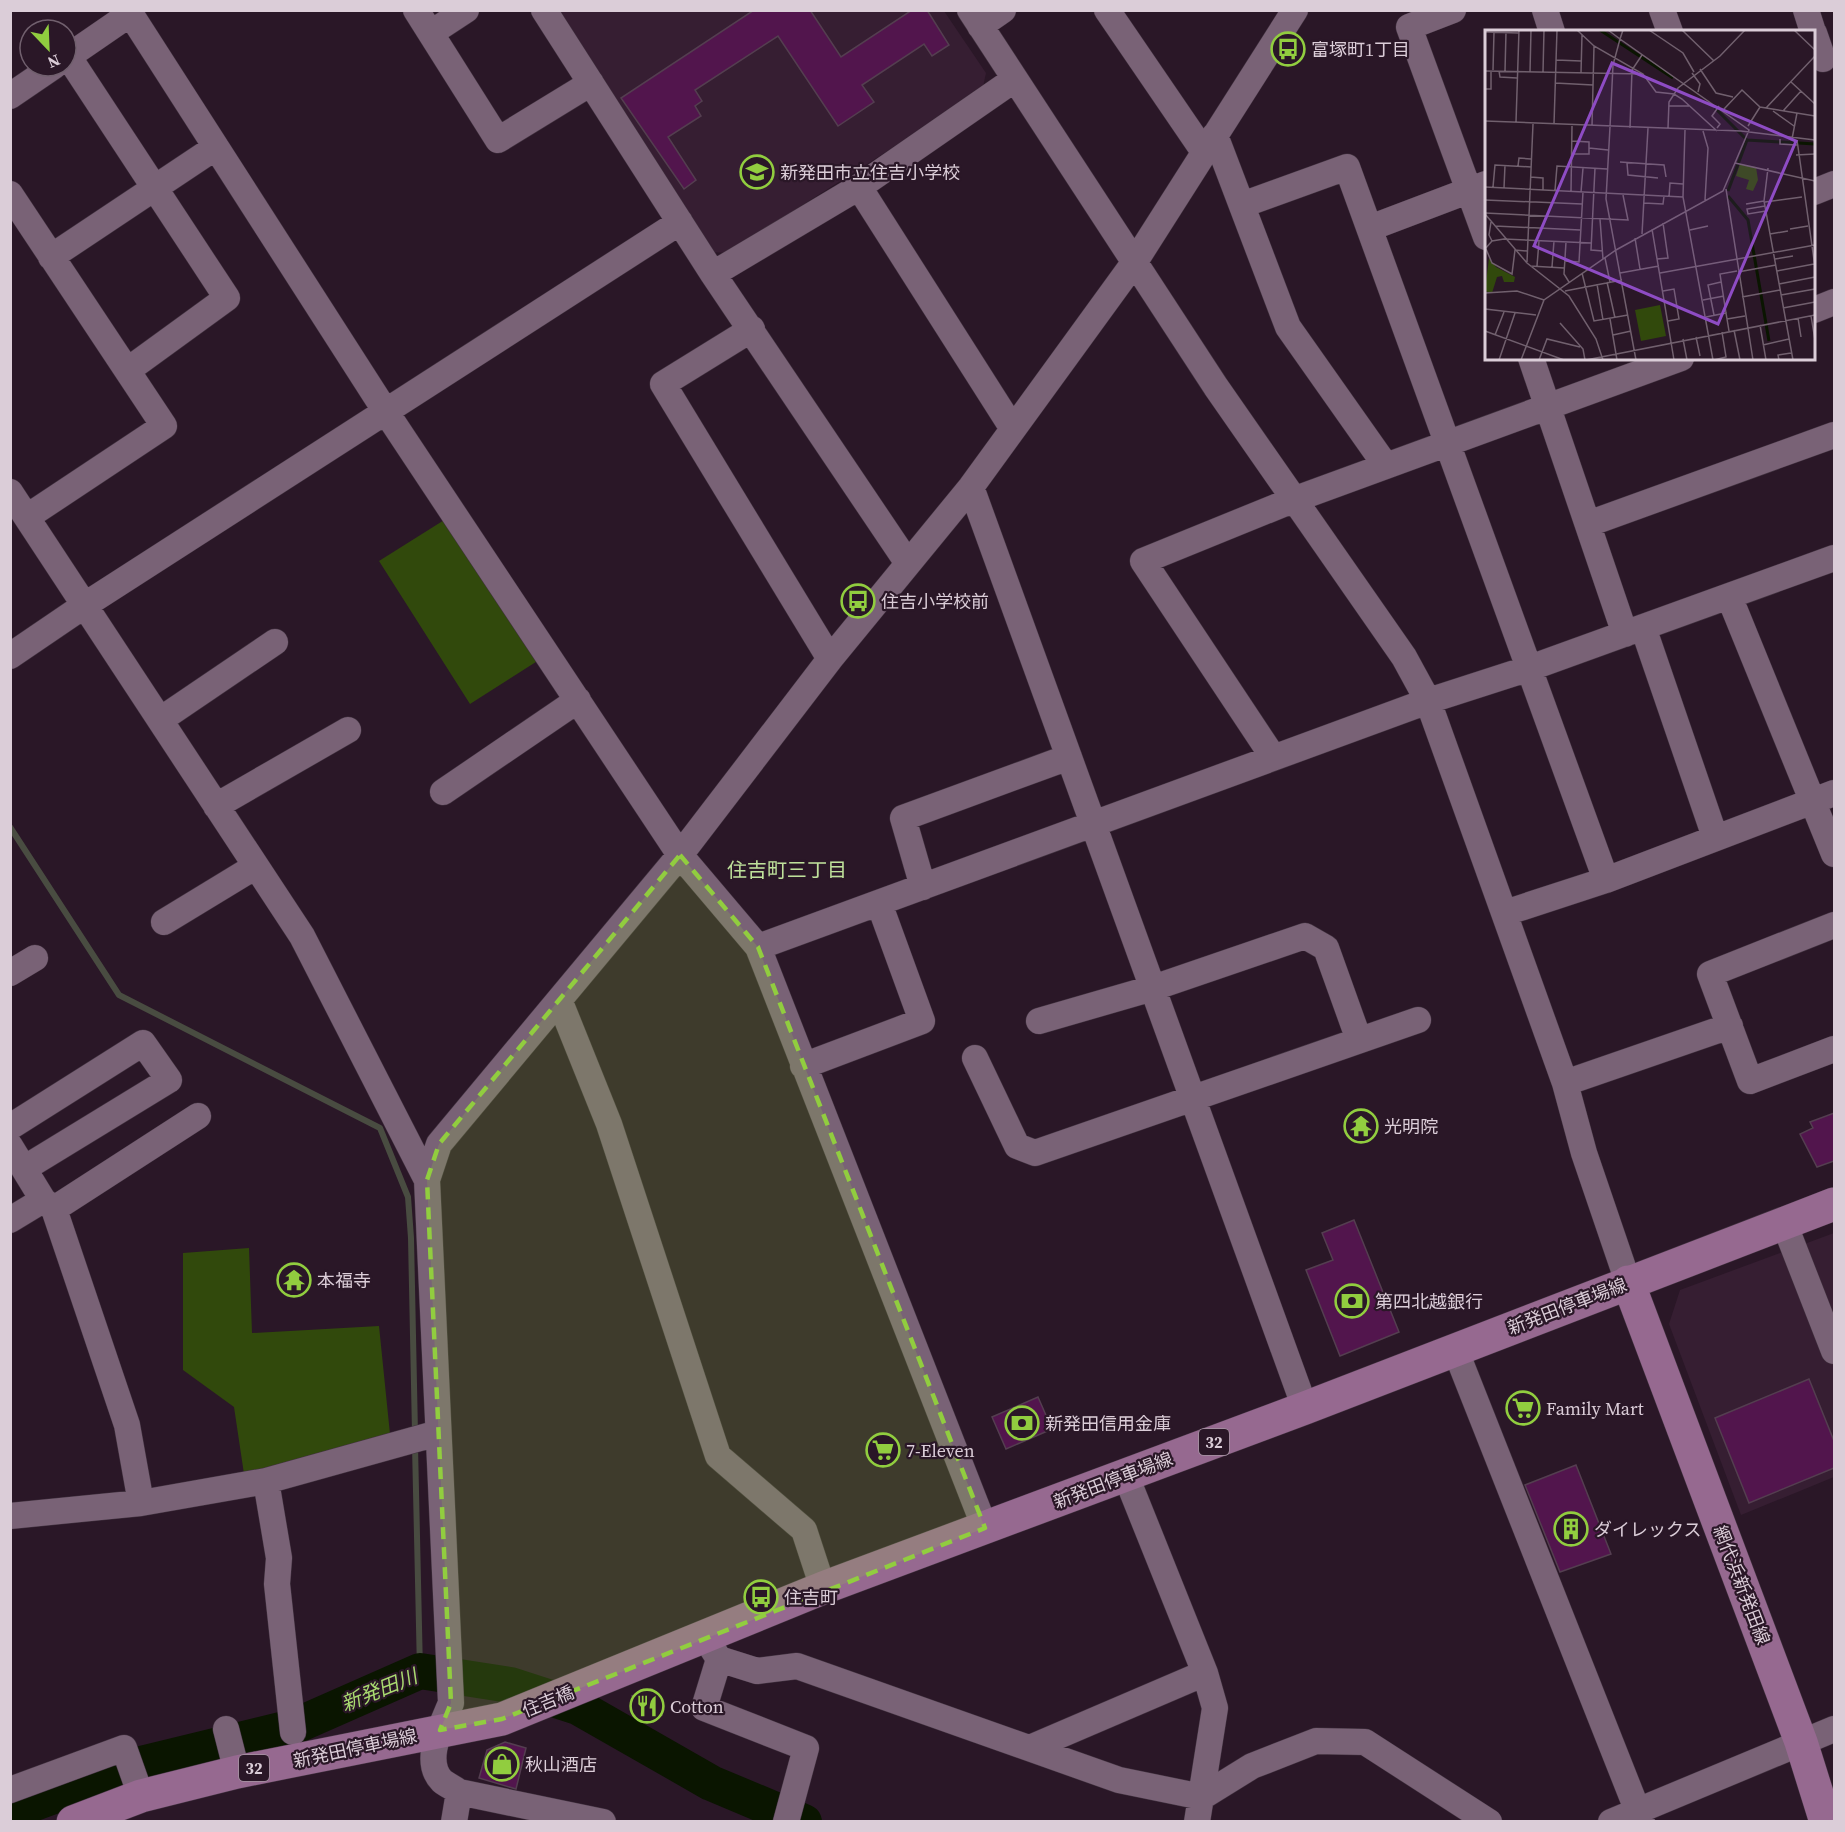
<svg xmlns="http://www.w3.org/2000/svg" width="1845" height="1832" font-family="'Source Serif 4','Noto Sans JP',serif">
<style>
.built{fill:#361e32}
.green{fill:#31490c}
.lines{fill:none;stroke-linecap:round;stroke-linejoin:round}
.stream{stroke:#494c41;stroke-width:6}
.river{stroke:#0a1500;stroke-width:36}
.building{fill:#52154d;stroke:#543e50;stroke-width:1.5}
.minor-casing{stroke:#423340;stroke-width:27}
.major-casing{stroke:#423340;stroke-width:34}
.minor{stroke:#796276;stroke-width:26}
.major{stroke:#966990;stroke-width:33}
.marked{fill:#91cd3f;fill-opacity:0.2;stroke:#91cd3f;stroke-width:4.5;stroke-dasharray:12 8;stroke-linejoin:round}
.labels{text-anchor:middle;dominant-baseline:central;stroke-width:4.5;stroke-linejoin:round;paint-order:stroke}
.shield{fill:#2a1727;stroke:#a696a3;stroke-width:1.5}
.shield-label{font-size:16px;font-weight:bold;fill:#dbcdd8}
.poi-label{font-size:18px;fill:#dbcdd8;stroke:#2a1727;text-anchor:start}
.street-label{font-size:18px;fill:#dbcdd8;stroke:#2a1727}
.neighbourhood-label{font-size:20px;fill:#bfe19b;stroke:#2a1727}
.water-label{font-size:20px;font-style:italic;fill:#a9da70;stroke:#2a1727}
.inset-river{fill:none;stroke:#0a1500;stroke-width:3}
.inset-road{fill:none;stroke:#71606e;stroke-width:1.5}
.view{fill:#8e4cc4;fill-opacity:0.15;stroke:#8e4cc4;stroke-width:3}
.inset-edge{fill:none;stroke:#dbcdd8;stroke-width:3}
</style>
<rect width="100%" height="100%" fill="#2a1727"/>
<path class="built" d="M555 11H944L986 73 982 91 727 253 711 252Z
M1834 1233V1477L1741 1515 1669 1324 1680 1290Z"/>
<path class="green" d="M449 517 539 660 470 704 379 561Z
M249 1248 252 1333 379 1326 390 1434 244 1474 234 1407 183 1370V1253Z"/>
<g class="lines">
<path class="stream" d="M10 827 119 995 380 1128 408 1197 411 1238 415 1433
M415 1446 420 1671"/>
<path class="river" d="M10 1812 137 1765 293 1727 420 1671 510 1685 578 1707 711 1783 804 1822"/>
</g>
<path class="building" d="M754 10H810L841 57 912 10H927L949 45 932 56 924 44 862 85 874 102 838 126 778 36 695 90 702 101 695 106 701 116 668 137 696 180 684 189 621 98Z
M1834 1113V1161L1817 1167 1800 1134 1813 1128 1810 1122Z
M1354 1220 1399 1332 1340 1356 1306 1270 1333 1260 1322 1233Z
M1809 1379 1834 1441V1468L1749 1503 1715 1418Z
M1038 1397 1052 1429 1006 1449 992 1417Z
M1576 1465 1611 1554 1560 1572 1525 1485Z
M652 1689 662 1715 642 1722 632 1696Z
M505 1742 526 1748 516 1789 479 1778 487 1750Z"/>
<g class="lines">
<defs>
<path id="minor" d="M128 10 386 412 680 855 758 947 985 1528
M416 10 498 140 591 83
M544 10 713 274 907 562
M970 10 1216 387 1404 657 1428 701 1565 1083 1584 1153 1628 1282
M1107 10 1204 152
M1453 10 1409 27 1486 237
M1545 10 1552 32
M1662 10 1670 32
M1806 10 1813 32
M980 26 1003 10
M431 33 466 10
M1814 33 1823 59
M68 56 227 298 128 370
M66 58 130 14
M10 96 54 66
M1215 135 1288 327 1386 466
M859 187 1013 429
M1814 192 1834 184
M10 194 164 426 27 517
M1242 205 1347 167 1606 880
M1370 228 1486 184
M51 257 216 147
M713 274 859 187 1015 79
M1814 310 1834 302
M752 329 663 384 830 659
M1531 358 1625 634
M971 487 1305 1408
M10 492 302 936 427 1180
M1588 524 1834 435
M1729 596 1834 854
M1643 627 1715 837
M10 656 85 605 680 222
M160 720 275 642
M1273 757 1143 561 1293 500 1681 358
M443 792 578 700
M216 806 348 730
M923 887 903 818 1069 757
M1505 913 1606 880 1834 793
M164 922 256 866
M1834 925 1710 974 1750 1081 1834 1049
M758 947 1428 701 1530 668 1834 558
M10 973 35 958
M560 1002 609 1124 718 1456 804 1530 823 1588
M1039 1021 1153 988 1305 936 1326 948 1359 1040
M975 1058 1017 1146 1035 1153 1418 1020
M803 1066 922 1021 879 903
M1565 1083 1730 1026
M10 1127 143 1043 169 1080 25 1168
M10 1146 43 1200 54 1209 127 1425 141 1503
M54 1209 198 1116
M10 1220 43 1200
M1784 1223 1834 1351
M1455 1349 1642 1822
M1126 1476 1205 1673 1215 1708 1197 1822
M266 1481 279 1558 277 1584 293 1732
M10 1516 141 1503 266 1481 438 1433
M705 1637 719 1659 757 1671 797 1666 1119 1780 1202 1797 1252 1766 1316 1741 1365 1742 1489 1822
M719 1659 704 1708 806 1748 786 1822
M226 1729 237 1772
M1030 1748 1205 1673
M10 1790 124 1748 141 1796
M454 1822 459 1792
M603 1822 459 1792C454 1788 447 1785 442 1781 422 1761 442 1725 451 1703L427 1180 439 1144 680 855 830 659 971 487 1136 260 1295 10
M1611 1822 1834 1729"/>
<path id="major" d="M1628 1282 1801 1742 1826 1822
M73 1822 141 1796 237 1772 502 1719 823 1588 1305 1408 1834 1204"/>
</defs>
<use href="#minor" class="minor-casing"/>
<use href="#major" class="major-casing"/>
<use href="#minor" class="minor"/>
<use href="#major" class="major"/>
</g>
<path class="marked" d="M680 855 758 947 985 1528 502 1719 440 1730 451 1703 427 1180 439 1144Z"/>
<defs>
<symbol id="bus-ring" viewBox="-11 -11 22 22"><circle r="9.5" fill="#2a1727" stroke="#91cd3f" stroke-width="1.5"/><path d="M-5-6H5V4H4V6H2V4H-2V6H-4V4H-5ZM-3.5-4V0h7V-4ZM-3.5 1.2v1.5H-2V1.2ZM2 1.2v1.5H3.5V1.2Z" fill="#91cd3f"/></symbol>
<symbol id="school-ring" viewBox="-11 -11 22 22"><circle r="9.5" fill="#2a1727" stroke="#91cd3f" stroke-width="1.5"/><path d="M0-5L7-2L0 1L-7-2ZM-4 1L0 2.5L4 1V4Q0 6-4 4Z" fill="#91cd3f"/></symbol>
<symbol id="temple-ring" viewBox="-11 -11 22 22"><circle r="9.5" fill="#2a1727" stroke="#91cd3f" stroke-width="1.5"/><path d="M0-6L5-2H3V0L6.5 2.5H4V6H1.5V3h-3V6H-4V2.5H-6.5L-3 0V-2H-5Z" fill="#91cd3f"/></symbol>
<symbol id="bank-ring" viewBox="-11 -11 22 22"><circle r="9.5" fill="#2a1727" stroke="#91cd3f" stroke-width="1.5"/><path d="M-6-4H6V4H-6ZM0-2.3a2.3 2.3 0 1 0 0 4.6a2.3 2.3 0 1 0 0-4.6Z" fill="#91cd3f"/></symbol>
<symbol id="supermarket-ring" viewBox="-11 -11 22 22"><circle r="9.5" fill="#2a1727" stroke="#91cd3f" stroke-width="1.5"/><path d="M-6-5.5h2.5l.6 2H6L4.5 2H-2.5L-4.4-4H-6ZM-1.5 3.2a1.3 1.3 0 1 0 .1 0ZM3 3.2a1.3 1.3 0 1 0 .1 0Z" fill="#91cd3f"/></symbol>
<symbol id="building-ring" viewBox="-11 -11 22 22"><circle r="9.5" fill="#2a1727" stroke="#91cd3f" stroke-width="1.5"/><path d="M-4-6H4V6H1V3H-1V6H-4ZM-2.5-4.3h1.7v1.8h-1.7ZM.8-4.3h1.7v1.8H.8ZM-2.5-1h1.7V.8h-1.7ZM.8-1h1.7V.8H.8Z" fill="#91cd3f"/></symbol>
<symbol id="restaurant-ring" viewBox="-11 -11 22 22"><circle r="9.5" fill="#2a1727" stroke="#91cd3f" stroke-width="1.5"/><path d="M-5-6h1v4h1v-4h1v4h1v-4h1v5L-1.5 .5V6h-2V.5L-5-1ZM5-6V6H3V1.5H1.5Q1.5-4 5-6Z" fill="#91cd3f"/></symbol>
<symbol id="shop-ring" viewBox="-11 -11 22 22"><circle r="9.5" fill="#2a1727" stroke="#91cd3f" stroke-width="1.5"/><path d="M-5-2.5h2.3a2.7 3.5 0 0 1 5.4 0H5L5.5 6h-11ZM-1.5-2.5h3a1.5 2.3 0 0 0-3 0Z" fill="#91cd3f"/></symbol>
</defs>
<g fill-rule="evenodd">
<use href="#bus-ring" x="1269" y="30" width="38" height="38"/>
<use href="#school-ring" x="738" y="153" width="38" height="38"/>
<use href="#bus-ring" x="839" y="582" width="38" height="38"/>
<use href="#temple-ring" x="1342" y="1107" width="38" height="38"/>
<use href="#temple-ring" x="275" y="1261" width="38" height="38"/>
<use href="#bank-ring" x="1333" y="1282" width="38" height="38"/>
<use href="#supermarket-ring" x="1504" y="1389" width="38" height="38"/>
<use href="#bank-ring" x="1003" y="1404" width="38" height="38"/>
<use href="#supermarket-ring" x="864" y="1431" width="38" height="38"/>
<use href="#building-ring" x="1552" y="1510" width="38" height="38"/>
<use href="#bus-ring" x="742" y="1578" width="38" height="38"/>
<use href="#restaurant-ring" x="628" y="1687" width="38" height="38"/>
<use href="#shop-ring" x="483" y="1745" width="38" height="38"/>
</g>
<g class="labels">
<g class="shield">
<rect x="1199" y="1429" width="30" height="26" rx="4.5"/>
<rect x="239" y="1755" width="30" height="26" rx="4.5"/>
</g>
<g class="shield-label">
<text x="1214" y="1442">32</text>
<text x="254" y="1768">32</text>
</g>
<g class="poi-label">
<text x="1311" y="49">富塚町1丁目</text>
<text x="780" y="172">新発田市立住吉小学校</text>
<text x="881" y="601">住吉小学校前</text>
<text x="1384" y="1126">光明院</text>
<text x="317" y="1280">本福寺</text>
<text x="1375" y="1301">第四北越銀行</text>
<text x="1546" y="1408">Family Mart</text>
<text x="1045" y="1423">新発田信用金庫</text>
<text x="906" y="1450">7-Eleven</text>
<text x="1594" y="1529">ダイレックス</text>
<text x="784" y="1597">住吉町</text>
<text x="670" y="1706">Cotton</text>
<text x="525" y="1764">秋山酒店</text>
</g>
<g class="street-label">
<text transform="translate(1567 1306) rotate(-21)">新発田停車場線</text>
<text transform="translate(1113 1480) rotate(-21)">新発田停車場線</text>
<text transform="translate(1742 1585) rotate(69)">網代浜新発田線</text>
<text transform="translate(548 1701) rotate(-22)">住吉橋</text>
<text transform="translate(355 1748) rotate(-12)">新発田停車場線</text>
</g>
<g class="neighbourhood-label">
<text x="787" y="870">住吉町三丁目</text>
</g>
<g class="water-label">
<text transform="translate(379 1690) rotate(-22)">新発田川</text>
</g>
</g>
<g transform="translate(1485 30)">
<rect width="330" height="330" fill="#2a1727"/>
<path d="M255 134 271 137 273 150 268 161 261 159 264 150 251 146ZM4 228 11 237 30 247 29 252H19L17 246 12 247 7 263 0 261ZM175 275 181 306 156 311 150 280Z" fill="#31490c"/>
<path class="inset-river" d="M115 0 188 48M230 78 262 110 330 114M243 161 262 110M243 166 263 190 284 311"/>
<path class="inset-road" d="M92 0 109 16 158 44 171 62 189 64 197 69 232 101M123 0 135 9 128 35 125 97M164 0 198 23 209 42M197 0 229 31M309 0 330 20M0 2 34 3M71 30 96 31M215 39 231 63 248 67M8 40 9 2M0 41 157 44M14 41 15 47 32 48M20 41 21 2M45 42 46 0M58 42 59 0M96 43 97 5M207 43 215 54 213 62M306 52 330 74M70 53 108 55M0 59H6V41M184 76H204M281 78 330 26M239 79 257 60 275 77 330 86M288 81 309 96M298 81 316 61M0 91 256 101 330 110M31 92 34 0M69 94 72 0M107 96 109 16M263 96 275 77M125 97 121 169 151 330M145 98 147 40 157 25M183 98 184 72 193 58 235 26 260 0M232 98 235 94 227 86 234 76M200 100 198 167 228 330M218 101 223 118 220 170M295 109V114L312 115M307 109 312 83M312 110 330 237M104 118 123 120M87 124H104V112L87 111M311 125 330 124M135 132 179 135 181 147M142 133 143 145 173 148M250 133 330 151M33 136 34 128 46 129M110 138 106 220 118 221M283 138 279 171 308 330M45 147 58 148V160M0 157 198 167M8 157 10 135 46 137M19 158 20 135M241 159 268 330M70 160 72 136 122 139M86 161 87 96M96 162 98 138M184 167 185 153 198 154M0 170 97 174M280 172 317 167M159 173 178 174 179 166M261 174 279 171M280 176 262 179 263 184 281 181M0 183 143 190 138 165M0 184 42 233 84 266 111 309 118 330M115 189 118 229M6 192 4 205 7 211M10 196 95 200M167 199 189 330M305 199 323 196M205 200 223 196M157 204 163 98M285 204 303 201M150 208 155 239M81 212 79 244 84 252M0 219 7 211 19 209 106 213M1 219 7 233 27 244 30 220 42 221M120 228 125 252M172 229 183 228 178 193M290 229 308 226M79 231 94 232 98 162M42 232 48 94M45 236 79 238M52 236 54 211M67 237 69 211M292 241 329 234M253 242 291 235M97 243 109 291 143 285M135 243 174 236M175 243 330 215M122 252 130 288M112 254 118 290M294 254 330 247M80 261 137 250M178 261 189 259 194 289 183 291M0 263 32 261 59 270M296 265 330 259M257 267 295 260M218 270 239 266M298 278 330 272M0 279 51 285M241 283 235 244 252 241M229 285 223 255 236 252M326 286 330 310M221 287 241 283 244 301M313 288 316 307M125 289 132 330M242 289 260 286M75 293 98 319 100 330M275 295 281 330M249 300 255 330M0 301 79 330M10 305 19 282M128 305 146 301M211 307 215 326M198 309 202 330M278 315 304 309M14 330 30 283M36 330 59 270 131 220 238 161 264 100 135 9 138 0M54 330 62 309 95 317M101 330 330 285M229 330 241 327 237 302M294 330 293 325 306 323"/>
<path class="view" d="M127 33 311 111 233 294 49 216Z"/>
<rect width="330" height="330" class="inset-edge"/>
</g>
<rect width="1845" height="1832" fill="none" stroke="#dbcdd8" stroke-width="24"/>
<g transform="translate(48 48) rotate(157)"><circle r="28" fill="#2a1727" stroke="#71606e" stroke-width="1.5"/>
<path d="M0-4.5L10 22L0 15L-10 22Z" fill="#91cd3f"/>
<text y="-9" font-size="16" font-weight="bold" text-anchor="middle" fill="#dbcdd8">N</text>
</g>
</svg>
